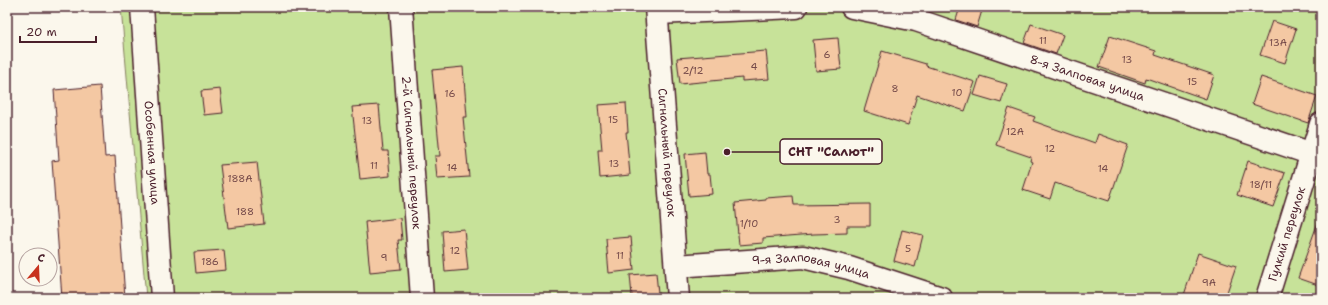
<svg xmlns="http://www.w3.org/2000/svg" width="1328" height="305" font-family="'Shantell Sans',sans-serif">
<style>
.green{fill:#c7e299;stroke:#888062}
.building{fill:#f4c8a3;stroke:#4a1f2b}
.lines{fill:none;stroke-linecap:round;stroke-linejoin:round}
.minor-casing{stroke:#4a1f2b;stroke-width:25}
.minor{stroke:#fbf7ec;stroke-width:22}
.labels{text-anchor:middle;dominant-baseline:central;stroke-width:3.5;stroke-linejoin:round;paint-order:stroke}
.number-label{font-size:10px;fill:#744949}
.street-label{font-size:12px;fill:#4a1f2b;stroke:#fbf7ec}
.leader{fill:none;stroke:#4a1f2b;stroke-width:1.5}
.callout-dot{fill:#4a1f2b;stroke:#fbf7ec;stroke-width:1.5}
.callout{fill:#fbf7ec;stroke:#4a1f2b;stroke-width:1.5}
.callout-label{font-size:13px;text-anchor:middle;font-weight:bold;fill:#4a1f2b}
</style>
<rect width="100%" height="100%" fill="#fbf7ec"/>
<filter id="ink" filterUnits="userSpaceOnUse"><feTurbulence type="fractalNoise" baseFrequency=".025" numOctaves="2"/><feDisplacementMap in="SourceGraphic" scale="8" xChannelSelector="R" yChannelSelector="G"/><feConvolveMatrix kernelMatrix="1 2 1 2 8 2 1 2 1" color-interpolation-filters="sRGB"/></filter>
<g filter="url(#ink)">
<path class="green" d="M121 7H1321V298H146Z"/>
<path class="building" d="M960 7H983L977 27 956 20Z
M1272 21 1296 29 1285 63 1260 55Z
M1031 24 1063 35 1056 54 1024 43Z
M1110 36 1156 51 1155 55 1214 75 1206 99 1146 78 1145 83 1099 67Z
M838 38 841 69 816 71 813 40Z
M766 51 769 79 742 81V78L680 84 677 58Z
M882 51 926 64V66L975 82 965 111 917 95 908 125 864 111Z
M463 67 467 117H463L469 177 437 179 435 156H440L432 70Z
M980 76 1007 84 1001 103 974 95Z
M1261 77 1317 96 1308 123 1252 104Z
M100 86 105 157 115 156 125 298H62L52 161 59 160 54 90Z
M220 89 223 113 204 115 201 91Z
M626 103 628 132H626L630 175 600 178 598 150H602L598 105Z
M379 105 383 151H388L390 176 360 179 352 107Z
M1009 108 1035 117 1033 121 1095 143 1098 134 1128 145 1109 201 1055 183 1050 199 1023 190 1032 162 1030 161 1031 157 996 145Z
M705 152 707 174H710L712 194 689 196 685 154Z
M1248 161 1285 173 1273 207 1237 195Z
M257 162 264 224 228 228 220 165Z
M793 196 794 205 870 204V226H847V233L814 234 763 238V243L739 245 735 203 766 200V198Z
M400 218 402 240H398L401 269 370 272 365 222Z
M1318 222H1321V286L1298 278Z
M464 229 468 270 445 272 442 231Z
M902 230 923 235 915 267 894 261Z
M631 237 634 270 609 273 606 239Z
M224 250 226 270 196 273 194 252Z
M1198 253 1236 266 1225 298H1183Z
M656 273 658 294 632 296 630 275Z"/>
<g class="lines">
<defs>
<g id="minor">
<path id="s1" d="M142 7 162 298"/>
<path id="s2" d="M401 7 422 298"/>
<path id="s3" d="M656 7 678 298"/>
<path id="s4" d="M852 7 916 20 1321 157"/>
<path d="M657 13 796 7"/>
<path id="s5" d="M676 266 803 257 849 268 941 298"/>
<path id="s6" d="M1267 298 1321 124"/>
</g>
</defs>
<use href="#minor" class="minor-casing"/>
<use href="#minor" class="minor"/>
</g>
</g>
<g class="labels">
<g class="number-label">
<text x="1043" y="40">11</text>
<text x="1278" y="42">13А</text>
<text x="827" y="54">6</text>
<text x="1127" y="59">13</text>
<text x="754" y="66">4</text>
<text x="693" y="70">2/12</text>
<text x="1192" y="81">15</text>
<text x="895" y="88">8</text>
<text x="957" y="92">10</text>
<text x="450" y="93">16</text>
<text x="613" y="119">15</text>
<text x="367" y="120">13</text>
<text x="1015" y="131">12А</text>
<text x="1050" y="148">12</text>
<text x="614" y="163">13</text>
<text x="374" y="165">11</text>
<text x="452" y="167">14</text>
<text x="1103" y="168">14</text>
<text x="240" y="178">188А</text>
<text x="1261" y="184">18/11</text>
<text x="245" y="211">188</text>
<text x="837" y="219">3</text>
<text x="749" y="223">1/10</text>
<text x="908" y="248">5</text>
<text x="455" y="250">12</text>
<text x="620" y="255">11</text>
<text x="384" y="257">9</text>
<text x="210" y="261">186</text>
<text x="1209" y="282">9А</text>
</g>
<g class="street-label">
<text stroke="none"><textPath href="#s4" startOffset="246">8-я Залповая улица</textPath></text>
<text stroke="none"><textPath href="#s1" startOffset="146">Особенная улица</textPath></text>
<text stroke="none"><textPath href="#s2" startOffset="146">2-й Сигнальный переулок</textPath></text>
<text stroke="none"><textPath href="#s3" startOffset="146">Сигнальный переулок</textPath></text>
<text stroke="none"><textPath href="#s6" startOffset="67">Гулкий переулок</textPath></text>
<text stroke="none"><textPath href="#s5" startOffset="136">9-я Залповая улица</textPath></text>
</g>
</g>
<path class="leader" d="M727 152L780 152"/>
<circle class="callout-dot" cx="727" cy="152" r="4"/>
<rect class="callout" x="780" y="139" width="102" height="25" rx="4"/>
<g class="callout-label">
<text x="831" y="156">СНТ "Салют"</text>
</g>
<rect width="1328" height="305" fill="none" stroke="#fbf7ec" stroke-width="24"/>
<rect x="12" y="12" width="1304" height="281" fill="none" stroke="#4a1f2b" stroke-width="1.5" filter="url(#ink)"/>
<g transform="translate(38 267) rotate(19)"><circle r="19" fill="#fbf7ec" stroke="#b4a19f"/>
<path d="M0-3L7 15L0 10L-7 15Z" fill="#c8321e"/>
<text y="-6" font-size="11" font-weight="bold" text-anchor="middle" fill="#4a1f2b">С</text>
</g>
<path d="M20 36v6h76v-6" fill="none" stroke="#4a1f2b" stroke-width="2"/>
<text x="26" y="36" font-size="12" fill="#4a1f2b" stroke="#fbf7ec" stroke-width="3" paint-order="stroke">20 m</text>
</svg>
